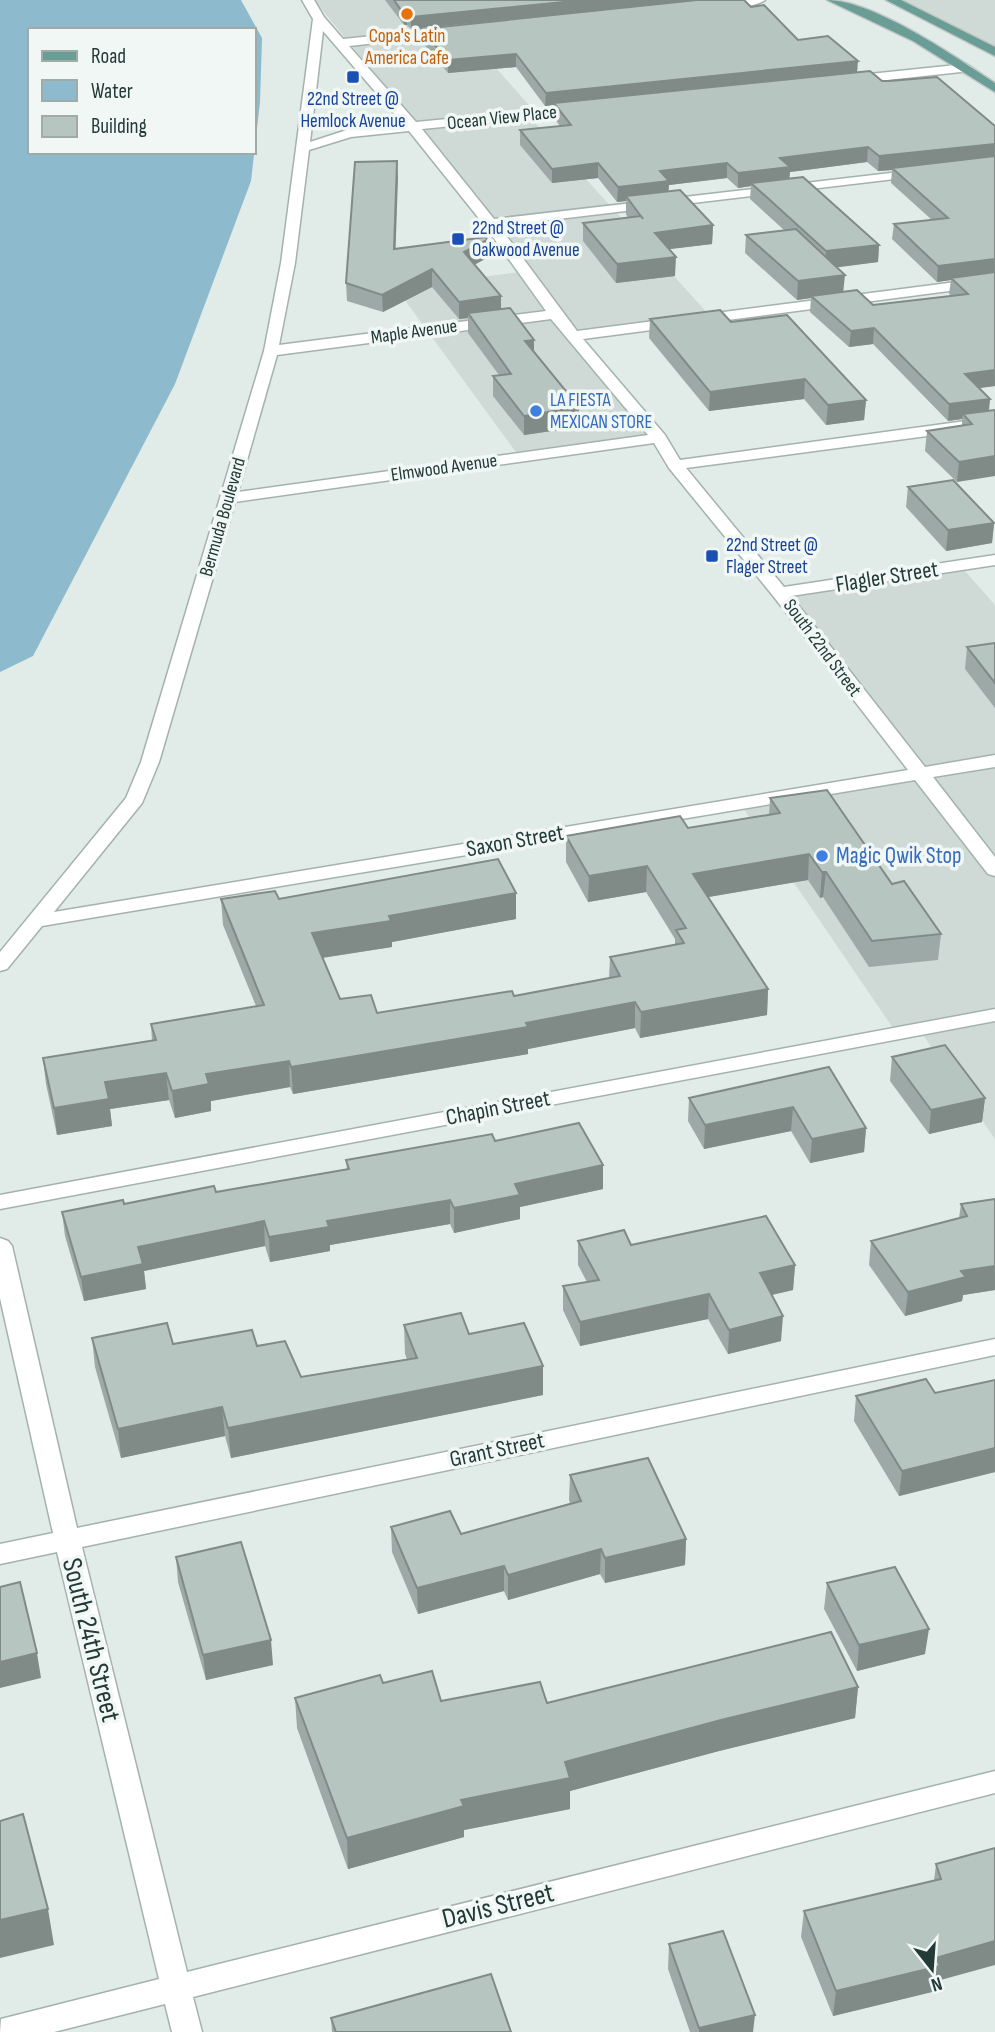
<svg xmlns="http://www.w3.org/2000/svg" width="995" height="2032" font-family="'Sofia Sans Condensed',sans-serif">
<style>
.built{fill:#cfdad7}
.water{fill:#8dbacc;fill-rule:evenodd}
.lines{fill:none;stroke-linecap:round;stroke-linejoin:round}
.minor-casing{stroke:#a4b2ae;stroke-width:3}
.major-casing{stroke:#c1c8c7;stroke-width:3}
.minor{fill:#fff;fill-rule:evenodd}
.major{fill:#699d96;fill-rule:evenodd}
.wall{fill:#9da9a6;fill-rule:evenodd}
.shaded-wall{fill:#808a87}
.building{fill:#b7c5c1;stroke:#808a87;stroke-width:2}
.food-dot{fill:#e8710a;stroke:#f1f7f5;stroke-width:2.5}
.transit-dot{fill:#1a4fb4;stroke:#f1f7f5;stroke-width:2.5}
.shop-dot{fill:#3f7fe0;stroke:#f1f7f5;stroke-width:2.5}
.labels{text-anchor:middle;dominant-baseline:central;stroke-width:7;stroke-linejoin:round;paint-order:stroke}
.far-food-label{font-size:19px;fill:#c56008;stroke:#f1f7f5}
.far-transit-label{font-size:19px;fill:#164399;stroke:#f1f7f5;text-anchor:start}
.far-street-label{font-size:19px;fill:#233a36;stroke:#f1f7f5}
.far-shop-label{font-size:19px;fill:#366cbe;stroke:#f1f7f5;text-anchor:start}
.street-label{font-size:23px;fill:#233a36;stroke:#f1f7f5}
.shop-label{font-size:23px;fill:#366cbe;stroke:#f1f7f5;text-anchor:start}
.near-street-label{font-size:28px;fill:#233a36;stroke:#f1f7f5}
</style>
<rect width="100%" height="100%" fill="#e1ebe7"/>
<path class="built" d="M314 0H436L535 112 527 114 711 317 580 335 662 438 521 459 396 288 527 271 417 125Z
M896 0H995V51Z
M958 563 995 605V1016L897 1034 741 805 916 775 776 589Z
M995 1021V1139L923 1035Z"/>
<path class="water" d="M0 0H241L262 38 260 102 251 181 175 384 33 656 0 672ZM30 30H254V152H30Z"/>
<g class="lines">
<defs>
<path id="minor" d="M302 0H314L324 17 343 39 454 28 456 31 450 35 349 46 416 122 585 106 587 109 581 113 422 129 494 219 925 169V175L920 176 499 226 577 331 995 277V285L583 339 665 435 680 460 995 417V427L686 468 784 587 995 555V565L791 596 925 767 995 755V767L933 777 995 857V876L988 874 915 780 42 926 7 969 0 971V952L126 798 141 762 264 351 281 263 313 19ZM323 31 403 124 350 129 310 142ZM409 131 485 226 546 311 279 345 295 263 309 150 351 137ZM551 319 648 435 238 492 277 355ZM654 443 669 468 774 597 908 770 54 912 142 803 159 762 235 502Z
M724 0H765C755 7 723 11 713 4Z
M966 64 972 68 970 71 850 84 844 80 850 76Z
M995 1009V1021L0 1209V1195Z
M0 1238 8 1241 12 1246 77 1528 995 1339V1355L82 1547 187 1972 995 1771V1793L193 1997 202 2032H172L165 2004 54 2032H0L1 2019 159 1979 57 1552 0 1564V1544L53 1533 0 1298Z"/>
<path id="major" d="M827 0C873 0 956 57 995 83V92L913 41Z
M886 0H901L995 47V56Z"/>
</defs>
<use href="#minor" class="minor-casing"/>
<use href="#major" class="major-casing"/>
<use href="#minor" class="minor"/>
<use href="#major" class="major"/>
</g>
<path class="wall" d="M385 0H744L751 7 798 40 857 72 882 81H889L937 77 995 386 979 388 990 399 989 411 957 482 925 451 927 431 962 425V419L948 421 873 344 849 347 810 312 811 298 797 300 745 253 746 235 784 230 750 199 751 186 738 188 727 178 669 185 668 191 713 225 712 244 669 249 675 276 616 283 583 241V223L628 218 626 214V201L617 202 598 178 552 183 520 145V130L560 126 554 118V105L545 106 516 67 448 73 421 41V29L514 19 411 29 407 25H404ZM867 162 878 171 892 170 891 183 932 220 894 224 892 239 937 282 951 280 949 294 952 296 873 305 843 292 836 267 878 262 879 245 789 178 790 172Z
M397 161 395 249 487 240V258L474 264 501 309 534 353 579 427 524 435 493 396V376L499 375 468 333V318L459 319 432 287 383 312 347 301 346 283Z
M650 319 731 322 866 400 864 420 826 425 804 399 709 411 649 338Z
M908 487 994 523 992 543 946 551 906 507Z
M995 643V708L965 669 967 647Z
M770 798 892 884 941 934 938 960 869 967 823 897 820 898 808 880 708 897 768 989 767 1015 640 1038 635 1028 528 1049V1054L293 1094 290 1087 211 1101V1111L175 1118 169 1100 110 1109 112 1126 57 1135 46 1084 43 1058 152 1041 151 1024 256 1006 223 925 221 899H279L516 919 392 942V947L323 958 340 999 377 1013 514 996 609 978 610 957 675 945V939L646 892 588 902 566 862V836L688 828 769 815Z
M892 1057 985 1098 982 1122 929 1134 890 1081Z
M829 1067 866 1128 864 1152 810 1163 791 1131 704 1149 688 1121 689 1098Z
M495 1141 603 1189 520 1207V1219L454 1233 450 1224 330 1245V1251L270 1262 265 1246 144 1271 146 1289 84 1301 65 1236 62 1212 216 1192 347 1170 346 1160Z
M995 1199V1290L963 1295 962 1301 905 1316 869 1265 871 1241 959 1218 961 1204Z
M578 1241 631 1245 795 1265 793 1290 772 1295 781 1341 728 1354 708 1319 580 1346 563 1310V1286L587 1282 578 1265Z
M404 1325 469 1334 543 1395 231 1458 225 1436 121 1458 95 1367 92 1338 173 1344 257 1346 301 1377 407 1359 405 1354Z
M995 1380V1472L899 1496 854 1421 856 1396 935 1393Z
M570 1475 686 1539 685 1565 605 1583 600 1574 508 1600 504 1591 418 1614 392 1552 391 1527 461 1534 570 1503 569 1500Z
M176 1557 273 1665 206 1680 178 1582Z
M827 1583 925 1654 857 1671 824 1609Z
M383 1683 441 1701 547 1703 858 1687 855 1718 719 1751 570 1791V1809L464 1830V1837L348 1869 297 1728 295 1698Z
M995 1848 937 1981 936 1991 833 2016 801 1937 804 1911 934 1881 936 1864Z
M669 1944 753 2032H690L668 1969Z
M331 2018 511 2032H332Z"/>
<path class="shaded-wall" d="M584 0H702L411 29V17Z
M403 13H407V25H404Z
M516 54V67L448 73V60Z
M858 61 857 74 554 103V105L545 106 546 93Z
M995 144V158L892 168V170L878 171 879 156Z
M868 147 867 162 790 172 789 182 751 183V186L738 188V173L780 158Z
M397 161 398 178 395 266 394 249Z
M598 163V178L552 183V169Z
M727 163V178L669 185 668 196H626V201L617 202 618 187 660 171Z
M713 225 712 244 654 251 655 233Z
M487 240V258L465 270 464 252Z
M879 245 878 262 825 269 826 251Z
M676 257 675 276 616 283 617 264Z
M995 259V274L951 278V280L937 282 938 266Z
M432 269V287L383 312 382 295Z
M845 275 843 294 811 296V298L797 300 798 281Z
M501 296V314L468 313V318L459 319V302Z
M874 328 873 344 849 347 851 331Z
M534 340V359L525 341Z
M995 370V386L964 390 965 374Z
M805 379 804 399 709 411 710 392Z
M990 399 988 415 963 414 962 419 948 421 949 404Z
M866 400 864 420 826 425 828 405Z
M579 407V427L524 435V416Z
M995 456V476L957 482 959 462Z
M994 523 992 543 946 551 948 530Z
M809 854 808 880 691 900 693 874Z
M647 866 646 892 588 902 589 876Z
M822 872H826L823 897 820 898Z
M516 893V919L392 942V947L313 959 312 933 389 916Z
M768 989 767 1015 640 1038 641 1012Z
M635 1002V1028L528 1049V1054L293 1094 291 1067Z
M289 1061 290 1087 211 1101V1111L175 1118 172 1091 206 1074Z
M166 1073 169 1100 110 1109 112 1126 57 1135 54 1108 105 1082Z
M985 1098 982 1122 929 1134 931 1110Z
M793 1107 791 1131 704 1149 705 1125Z
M866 1128 864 1152 810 1163 812 1139Z
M603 1165V1189L520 1207V1219L454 1233V1208L515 1184Z
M450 1200V1224L330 1245V1251L270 1262 269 1237 327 1221Z
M264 1221 265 1246 144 1271 146 1289 84 1301 81 1277 138 1247Z
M795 1265 793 1290 758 1298 760 1273Z
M995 1266V1290L963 1295 962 1301 905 1316 908 1292 961 1271Z
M709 1294 708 1319 580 1346V1322Z
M783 1316 781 1341 728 1354 729 1330Z
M543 1366V1395L231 1458 228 1428Z
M222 1407 225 1436 121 1458 118 1429Z
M995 1448V1472L899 1496 902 1471Z
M686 1539 685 1565 605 1583V1558Z
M601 1549 600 1574 508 1600V1575Z
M504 1566V1591L418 1614 417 1588Z
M929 1629 925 1654 857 1671 859 1645Z
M271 1640 273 1665 206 1680 203 1655Z
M37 1653 41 1678 0 1688V1662Z
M858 1687 855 1718 719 1751 570 1791V1809L464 1830V1837L348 1869 347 1838 461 1800 565 1762 721 1720Z
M48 1909 54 1945 0 1958V1920Z
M995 1941V1965L937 1981 936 1991 833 2016 836 1991 936 1958Z
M755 2015 753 2032H699V2028Z"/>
<path class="building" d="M394 0H584L411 17 407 13H403Z
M697 0H744L751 7 764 5 798 40 828 36 858 61 546 93 516 54 448 60 421 29Z
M870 71 882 81H889L937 77 995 126V144L879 156 868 147 780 158 790 167 738 173 727 163 660 171 669 181 618 187 598 163 552 169 520 130 571 125 554 103Z
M995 156V259L938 266 894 224 948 218 892 168Z
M397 161 394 249 486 237 487 240 464 252 501 296 459 302 432 269 382 295 346 283 355 162Z
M803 177 879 245 826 251 751 183Z
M680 190 713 225 655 233 676 257 617 264 583 223 641 216 643 219 626 196Z
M796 229 845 275 798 281 746 235Z
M995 272V370L965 374 990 399 949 404 874 328 851 331 811 296 857 290 873 305 968 294 951 278Z
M510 308 534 340 525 341 579 407 524 416 493 376 511 374 468 313Z
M720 310 731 322 787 315 866 400 828 405 805 379 710 392 650 319Z
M995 410V456L959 462 927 431 972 424 963 414Z
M953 480 994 523 948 530 908 487Z
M995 643V683L967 647Z
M827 790 892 884 904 881 941 934 872 941 826 872H822L809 854 693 874 768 989 641 1012 635 1002 526 1023 528 1027 291 1067 289 1061 206 1074 209 1084 172 1091 166 1073 105 1082 109 1099 54 1108 43 1058 156 1040 151 1024 264 1005 221 899 275 891 279 899 498 859 516 893 389 916 391 921 312 933 340 999 371 995 377 1013 512 991 514 996 620 976 610 957 684 943 676 930 686 928 647 866 589 876 566 836 680 816 688 828 780 813 770 798Z
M945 1045 985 1098 931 1110 892 1057Z
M829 1067 866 1128 812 1139 793 1107 705 1125 689 1098Z
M579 1123 603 1165 515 1184 520 1195 454 1208 450 1200 327 1221 329 1227 269 1237 264 1221 138 1247 143 1264 81 1277 62 1212 123 1200 124 1204 214 1186 216 1192 349 1169 346 1160 492 1134 495 1141Z
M995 1199V1266L961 1271 966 1277 908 1292 871 1241 967 1216 961 1204Z
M766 1216 795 1265 760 1273 783 1316 729 1330 709 1294 580 1322 563 1286 599 1280 578 1241 624 1230 631 1245Z
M461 1313 469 1334 524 1323 543 1366 228 1428 222 1407 118 1429 92 1338 167 1323 173 1344 252 1330 257 1346 285 1341 301 1377 417 1358 404 1325Z
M926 1379 935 1393 995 1380V1448L902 1471 856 1396Z
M648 1458 686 1539 605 1558 601 1549 508 1575 504 1566 417 1588 391 1527 450 1511 461 1534 581 1501 570 1475Z
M241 1542 271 1640 203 1655 176 1557Z
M895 1567 929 1629 859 1645 827 1583Z
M20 1582 37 1653 0 1662V1587Z
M831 1632 858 1687 721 1720 565 1762 570 1778 461 1800 464 1806 347 1838 295 1698 380 1675 383 1683 432 1671 441 1701 540 1682 547 1703Z
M23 1814 48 1909 0 1920V1821Z
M995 1848V1941L936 1958 940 1966 836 1991 804 1911 941 1879 936 1864Z
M723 1931 755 2015 699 2028 669 1944Z
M491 1974 511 2032H336L331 2018Z"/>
<circle class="food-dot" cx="407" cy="14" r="7"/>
<g class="transit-dot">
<rect x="346" y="70" width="14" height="14" rx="3.5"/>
<rect x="451" y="232" width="14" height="14" rx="3.5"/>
<rect x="705" y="549" width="14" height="14" rx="3.5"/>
</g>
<g class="shop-dot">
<circle cx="536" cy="411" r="7"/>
<circle cx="822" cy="856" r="7"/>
</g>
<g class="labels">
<g class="far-food-label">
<text x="407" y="36">Copa's Latin<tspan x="407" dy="22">America Cafe</tspan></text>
</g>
<g class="far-transit-label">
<text x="353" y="99" text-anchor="middle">22nd Street @<tspan x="353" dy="22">Hemlock Avenue</tspan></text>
<text x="472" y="228">22nd Street @<tspan x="472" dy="22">Oakwood Avenue</tspan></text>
<text x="726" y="545">22nd Street @<tspan x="726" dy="22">Flager Street</tspan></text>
</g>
<g class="far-street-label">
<text transform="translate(502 118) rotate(-6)">Ocean View Place</text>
<text transform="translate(414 332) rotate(-8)">Maple Avenue</text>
<text transform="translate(444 468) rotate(-8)">Elmwood Avenue</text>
<text transform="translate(223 517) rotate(-74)">Bermuda Boulevard</text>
<text transform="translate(822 648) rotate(53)">South 22nd Street</text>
</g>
<g class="far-shop-label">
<text x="550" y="400">LA FIESTA<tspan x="550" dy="22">MEXICAN STORE</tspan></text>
</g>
<g class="street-label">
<text transform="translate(887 577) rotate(-9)">Flagler Street</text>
<text transform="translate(515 841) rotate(-10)">Saxon Street</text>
<text transform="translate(498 1108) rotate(-11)">Chapin Street</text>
<text transform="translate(497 1450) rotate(-12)">Grant Street</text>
</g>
<g class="shop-label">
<text x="836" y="856">Magic Qwik Stop</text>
</g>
<g class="near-street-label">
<text transform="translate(91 1640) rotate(76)">South 24th Street</text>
<text transform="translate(498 1906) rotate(-14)">Davis Street</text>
</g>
</g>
<rect x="28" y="28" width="228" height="126" fill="#f1f7f5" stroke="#9faba9" stroke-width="2"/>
<rect x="42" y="51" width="35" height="10" fill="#699d96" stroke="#9faba9" stroke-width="2"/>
<text x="91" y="63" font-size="21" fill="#233a36">Road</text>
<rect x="42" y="80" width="35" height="21" fill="#8dbacc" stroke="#9faba9" stroke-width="2"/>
<text x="91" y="98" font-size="21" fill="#233a36">Water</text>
<rect x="42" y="116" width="35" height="21" fill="#b7c5c1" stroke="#9faba9" stroke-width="2"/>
<text x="91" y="133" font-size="21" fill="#233a36">Building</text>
<g transform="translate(932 1969) rotate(163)" stroke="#f1f7f5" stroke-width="5" paint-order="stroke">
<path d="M0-5L12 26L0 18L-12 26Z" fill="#233a36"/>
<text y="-10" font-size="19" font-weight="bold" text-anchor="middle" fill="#233a36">N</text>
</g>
</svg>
